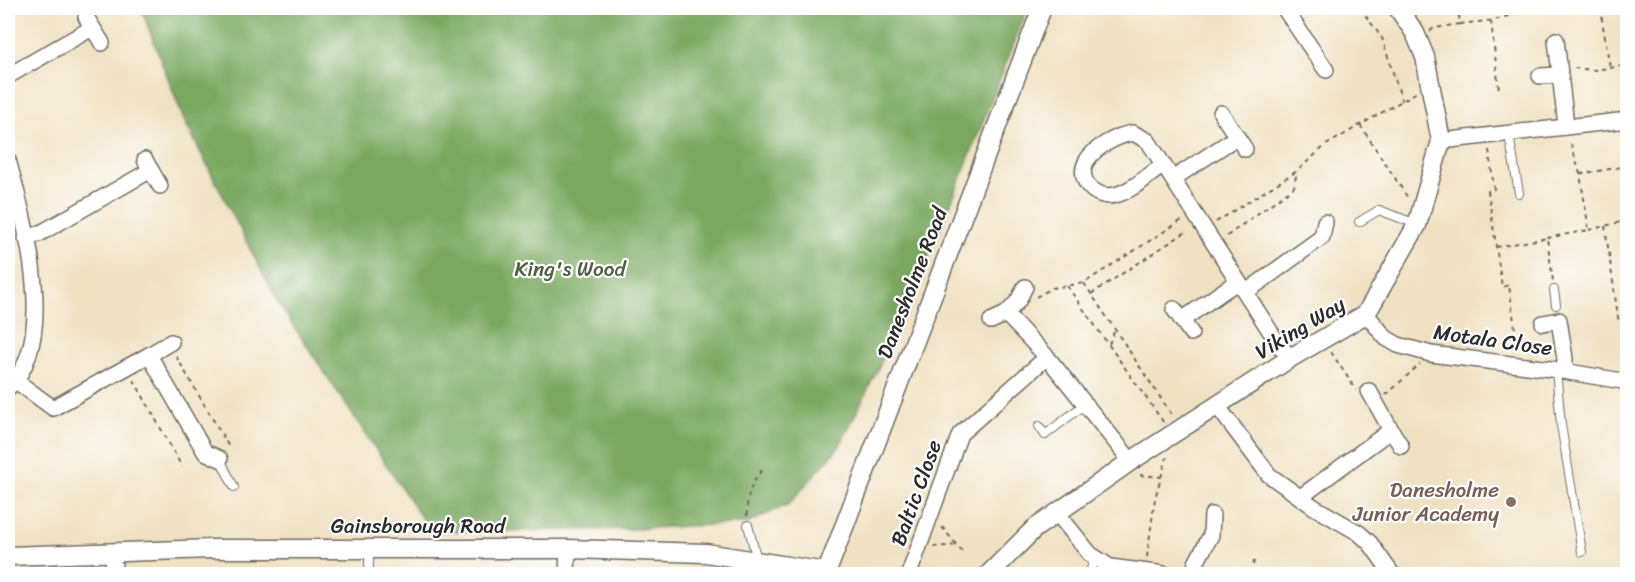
<svg xmlns="http://www.w3.org/2000/svg" width="1635" height="582" font-family="Sriracha,sans-serif">
<rect width="100%" height="100%" fill="#fff"/>
<filter id="ink" filterUnits="userSpaceOnUse"><feTurbulence type="fractalNoise" baseFrequency=".0167" numOctaves="2"/><feDisplacementMap in="SourceGraphic" scale="12" xChannelSelector="R" yChannelSelector="G"/><feConvolveMatrix kernelMatrix="1 2 1 2 8 2 1 2 1" color-interpolation-filters="sRGB"/></filter>
<filter id="wash" filterUnits="userSpaceOnUse"><feTurbulence type="fractalNoise" baseFrequency=".008" numOctaves="4" result="noise"/><feDisplacementMap in="SourceGraphic" scale="24" xChannelSelector="R" yChannelSelector="G"/><feGaussianBlur stdDeviation="1.35" result="paint"/><feColorMatrix in="noise" values="0 0 0 0 0 0 0 0 0 0 0 0 0 0 0 0 0 1.4 0 .05"/><feComposite in="paint" operator="in"/></filter>
<g filter="url(#wash)">
<rect width="100%" height="100%" fill="#f0e1c3"/>
<polygon fill="#7aa861" stroke="#526a46" stroke-width="1.5" points="141,8 1028,8 937,238 879,367 839,447 789,504 748,523 632,529 431,532 277,301 184,120"/>
</g>
<g filter="url(#ink)">
<g fill="none" stroke-linecap="round" stroke-linejoin="round">
<g stroke="#706b60" stroke-width="10">
<g id="service">
<polyline points="1509,135 1519,193"/>
<polyline points="1359,222 1379,210 1416,224"/>
<polyline points="1554,290 1556,305"/>
<polyline points="1556,370 1561,425 1582,552"/>
<polyline points="1039,426 1045,435 1085,404"/>
<polyline points="220,459 234,487"/>
<polyline points="748,525 757,560"/>
<polyline points="369,574 369,550"/>
<polyline points="1090,574 1094,557"/>
</g>
</g>
<g stroke="#706b60" stroke-width="18">
<g id="minor">
<polyline points="1284,8 1326,70"/>
<polyline points="86,17 102,43"/>
<polyline points="1556,40 1566,125"/>
<polyline points="8,76 92,28"/>
<polyline points="1540,76 1560,75"/>
<polyline points="1221,113 1245,149"/>
<polyline points="1441,141 1628,120"/>
<path d="M 8,160 C 24,219 60,341 8,388"/>
<polyline points="145,160 160,186"/>
<path d="M 1163,165 C 1149,175 1132,191 1115,195 C 1097,200 1076,181 1086,162 C 1093,148 1118,135 1133,133 L 1148,141 L 1281,348 L 1292,357"/>
<polyline points="1174,178 1237,137"/>
<polyline points="26,238 39,234 151,170"/>
<polyline points="1025,287 1018,301 1006,314 1047,357 1131,461"/>
<polyline points="1246,292 1322,237 1325,222"/>
<polyline points="1174,309 1191,333"/>
<polyline points="1366,314 1386,338 1398,345 1431,354 1551,369 1628,382"/>
<polyline points="1182,320 1238,281"/>
<polyline points="991,321 1006,314"/>
<polyline points="1543,323 1559,320 1565,359 1564,371"/>
<polyline points="149,355 171,342"/>
<polyline points="16,381 53,408 149,355 205,452 220,459"/>
<polyline points="1218,407 1269,475 1314,507 1359,533 1370,543 1392,574"/>
<polyline points="1391,430 1401,446"/>
<polyline points="1302,496 1391,430 1369,391"/>
<polyline points="1057,513 1090,554 1110,567 1164,574"/>
<polyline points="112,553 115,574"/>
<polyline points="567,574 568,549"/>
<polyline points="909,574 960,434 1047,357"/>
<polyline points="1193,574 1196,563 1211,535 1212,515"/>
</g>
</g>
<g stroke="#706b60" stroke-width="21">
<g id="tertiary">
<polyline points="8,556 211,549 568,549 706,553 826,572"/>
<polyline points="826,574 1042,8"/>
<polyline points="989,574 1034,529 1131,461 1292,357 1366,314 1417,225 1441,141 1425,57 1415,33 1398,8"/>
</g>
</g>
<g stroke="#706b60" stroke-width="2" stroke-dasharray="4.5 4.5" stroke-linecap="butt">
<polyline points="1360,8 1382,38 1402,101"/>
<polyline points="1513,8 1514,14 1525,8"/>
<polyline points="1600,8 1610,68"/>
<polyline points="1491,21 1499,90"/>
<polyline points="1460,24 1495,20 1514,14"/>
<polyline points="1430,31 1434,28 1460,24 1458,8"/>
<polyline points="1574,68 1594,70 1623,66 1624,79"/>
<polyline points="1360,125 1408,198"/>
<polyline points="1489,150 1494,189 1488,191 1502,287 1509,285 1518,350"/>
<polyline points="1580,174 1628,166"/>
<polyline points="1216,222 1297,171 1326,145 1417,92"/>
<polyline points="1605,226 1619,324"/>
<polyline points="1589,230 1628,220"/>
<polyline points="1227,236 1294,187 1297,171"/>
<polyline points="1547,238 1589,230 1580,174 1570,141"/>
<polyline points="1496,247 1547,238 1553,281"/>
<polyline points="1084,283 1172,415"/>
<polyline points="1067,286 1164,423"/>
<polyline points="1091,294 1189,230"/>
<polyline points="1036,297 1052,288 1084,283 1182,220"/>
<polyline points="1109,344 1114,332"/>
<polyline points="1331,352 1356,390"/>
<polyline points="176,356 229,447"/>
<polyline points="134,380 182,467"/>
<polyline points="1386,395 1420,364"/>
<polyline points="1140,475 1161,477"/>
<path d="M 747,516 C 746,497 751,482 764,468"/>
<polyline points="942,527 964,554"/>
<polyline points="933,547 957,545"/>
<polyline points="1147,557 1155,498 1167,457"/>
<polyline points="1252,574 1254,560"/>
</g>
<use href="#service" stroke="#fff" stroke-width="8"/>
<use href="#minor" stroke="#fff" stroke-width="15"/>
<use href="#tertiary" stroke="#fff" stroke-width="18"/>
</g>
</g>
<circle fill="#8d6e63" stroke="#fff" stroke-width="2" cx="1511" cy="502" r="6"/>
<g text-anchor="middle" stroke-width="4.5" stroke-linejoin="round" paint-order="stroke">
<g font-size="21" fill="#516042" stroke="#fff">
<text x="570" y="276">King's Wood</text>
</g>
<g font-size="21" fill="#2b2b2b" stroke="#fff">
<text transform="translate(912 283) rotate(-69)" y="7">Danesholme Road</text>
<text transform="translate(1300 328) rotate(-31)" y="7">Viking Way</text>
<text transform="translate(1493 340) rotate(8)" y="7">Motala Close</text>
<text transform="translate(916 493) rotate(-70)" y="7">Baltic Close</text>
<text x="418" y="533">Gainsborough Road</text>
</g>
<g font-size="21" fill="#785e54" stroke="#fff" text-anchor="end">
<text x="1499" y="497">Danesholme<tspan x="1499" dy="24">Junior Academy</tspan></text>
</g>
</g>
<rect width="1635" height="582" fill="none" stroke="#fff" stroke-width="30"/>
</svg>
